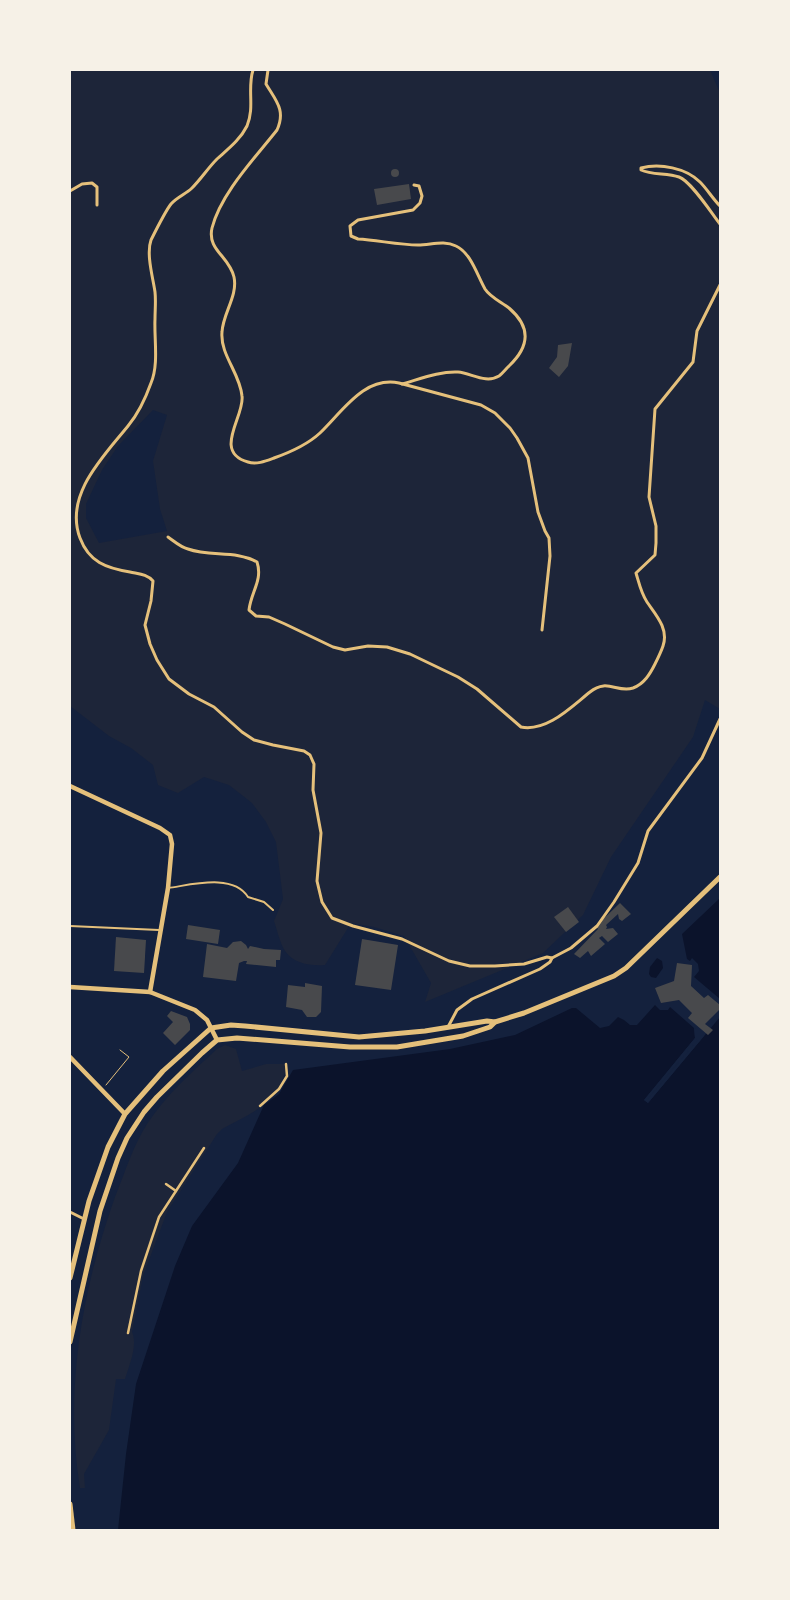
<svg xmlns="http://www.w3.org/2000/svg" width="790" height="1600" font-family="'Public Sans',sans-serif">
<rect width="100%" height="100%" fill="#14213d"/>
<g fill="#1d2539" fill-rule="evenodd">
<path d="M 70,70 L 710,70 L 720,93 L 720,709 L 705,700 L 693,737 L 611,857 L 583,915 L 543,953 L 425,1002 L 431,983 L 404,936 L 374,927 L 351,923 L 325,965 C 311,966 294,964 285,951 C 280,943 277,930 274,921 L 283,899 L 276,842 L 266,822 L 252,803 L 229,785 L 204,777 L 178,793 L 158,785 L 153,765 L 131,748 L 109,736 L 70,706 ZM 153,410 L 167,415 L 153,461 L 160,509 L 167,531 L 99,543 L 86,518 L 86,504 L 102,470 L 118,446 Z"/>
<path d="M 225,1045 L 236,1049 L 242,1071 L 266,1064 L 286,1064 C 286,1072 284,1075 281,1083 C 267,1109 247,1115 222,1129 L 217,1134 L 167,1212 L 143,1276 L 132,1332 C 138,1345 129,1366 125,1379 L 116,1379 L 109,1430 L 84,1474 L 85,1488 L 80,1488 C 64,1390 82,1290 115,1197 C 125,1172 133,1146 147,1124 C 166,1095 192,1072 217,1049 Z"/>
</g>
<g fill="#0b132b">
<polygon points="720,898 720,999 694,977 699,971 698,964 692,958 690,961 687,959 682,934"/>
<polygon points="657,958 662,961 663,968 656,978 651,977 649,974 650,967"/>
<polygon points="655,1005 660,1010 668,1010 670,1007 694,1028 695,1038 644,1100 648,1103 720,1017 720,1530 118,1530 126,1454 136,1384 175,1266 192,1226 238,1163 264,1105 279,1094 293,1070 450,1049 515,1035 572,1008 576,1008 600,1028 609,1026 618,1017 624,1020 630,1025 637,1025"/>
</g>
<polygon fill="#14213d" points="694,1028 697,1030 697,1039 647,1100 702,1035 704,1036 648,1103 644,1100 695,1038"/>
<g fill="#48494c">
<circle cx="395" cy="173" r="4"/>
<polygon points="409,184 411,199 377,205 374,189"/>
<polygon points="572,343 568,366 559,377 549,368 557,357 558,345"/>
<polygon points="620,903 631,914 622,921 619,919 618,914 606,925 607,927 606,929 613,928 618,934 608,942 602,936 599,938 605,944 591,956 588,951 580,958 574,954 598,929 596,926"/>
<polygon points="568,907 579,922 566,932 554,917"/>
<polygon points="188,925 220,930 218,944 186,939"/>
<polygon points="116,937 146,940 144,973 114,971"/>
<polygon points="362,939 398,945 391,990 355,985"/>
<polygon points="241,941 246,945 248,949 250,946 264,949 281,950 280,960 276,960 276,967 246,964 247,961 244,961 239,963 236,981 203,977 207,944 227,948 233,942"/>
<polygon points="677,963 692,965 691,986 704,998 708,995 720,1005 720,1009 705,1024 713,1030 708,1035 688,1018 692,1013 679,1000 661,1003 655,988 674,981"/>
<polygon points="305,983 322,986 321,1012 316,1017 307,1017 302,1010 286,1007 288,985 305,987"/>
<polygon points="171,1011 187,1017 190,1024 190,1030 175,1045 163,1033 173,1022 167,1016"/>
</g>
<g fill="none" stroke-linecap="round" stroke-linejoin="round">
<polyline stroke="#e5c07b" stroke-width="1" points="106,1085 129,1057 120,1050"/>
<g stroke="#e5c07b" stroke-width="2">
<path d="M 168,888 C 191,885 233,873 248,897 L 264,902 L 273,910"/>
<polyline points="70,926 159,930"/>
</g>
<g stroke="#e5c07b" stroke-width="2.5">
<polyline points="260,1106 279,1089 287,1076 286,1064"/>
<polyline points="166,1184 176,1191"/>
<polyline points="128,1333 141,1271 159,1217 204,1148"/>
</g>
<g stroke="#e5c07b" stroke-width="3">
<path d="M 253,70 C 247,89 255,107 247,126 C 240,140 228,149 217,159 C 208,168 201,179 192,188 C 186,194 177,197 171,204 C 167,209 154,234 151,240 C 146,254 153,278 155,292 C 156,301 155,310 155,319 C 154,339 159,364 151,383 C 146,397 138,414 128,426 C 103,457 64,495 80,538 C 89,562 106,568 130,572 C 139,574 147,574 153,581 L 151,601 L 145,625 L 150,644 L 157,660 L 169,679 L 189,694 L 214,707 L 242,732 L 254,740 L 273,745 L 304,751 L 310,755 L 314,764 L 313,790 L 321,833 L 317,881 L 322,902 L 332,918 L 353,926 L 402,939 L 449,961 L 470,966 L 495,966 L 524,964 L 547,957 L 552,958 L 550,962 L 540,969 L 472,999 L 457,1010 L 448,1027"/>
<path d="M 268,70 L 266,84 C 276,101 286,110 277,130 C 255,158 221,193 212,228 C 207,250 229,256 234,277 C 238,296 223,313 222,332 C 220,355 240,373 242,396 C 245,416 212,452 248,462 C 256,465 266,461 274,458 C 291,452 307,445 320,433 C 343,411 364,376 399,383 L 481,405 L 495,413 L 510,428 L 517,438 L 528,458 L 538,512 L 545,531 L 549,538 L 550,556 L 542,630"/>
<polyline points="70,191 82,184 92,183 97,187 97,205"/>
<path d="M 720,206 C 713,199 707,189 700,182 C 686,168 660,163 641,168 L 641,170 C 652,175 667,173 679,177 C 691,181 712,214 720,224"/>
<path d="M 402,384 C 420,379 440,371 458,372 C 471,373 486,384 499,376 C 502,374 506,369 509,366 C 530,346 531,327 509,308 C 501,302 490,297 485,289 C 477,275 471,253 456,246 C 444,240 431,245 418,245 C 399,245 377,240 358,239 L 351,236 L 350,226 L 358,220 L 413,210 L 420,203 L 422,196 L 419,186 L 414,185"/>
<path d="M 168,537 C 174,541 180,547 188,549 C 210,557 236,550 257,562 C 263,580 251,592 249,610 L 256,616 L 269,617 L 285,624 L 333,647 L 345,650 L 368,646 L 387,647 L 410,654 L 458,677 L 477,689 L 521,727 C 547,732 571,707 590,692 C 607,678 617,693 633,688 C 644,684 650,674 655,664 C 658,658 661,652 663,646 C 669,629 656,615 647,602 C 641,593 639,583 636,573 L 655,555 L 656,543 L 656,526 L 649,497 L 655,409 L 693,362 L 697,331 L 720,285"/>
<polyline points="552,958 571,948 597,926 614,902 638,863 648,831 702,758 720,719"/>
<polyline points="70,1212 84,1219"/>
</g>
<g stroke="#e5c07b" stroke-width="4.5">
<polyline points="70,786 160,828 170,835 172,844 168,888 150,992"/>
<polyline points="70,987 150,992 195,1010 207,1020 217,1040"/>
<polyline points="70,1057 125,1114"/>
</g>
<g stroke="#e5c07b" stroke-width="5">
<polyline points="70,1278 89,1201 108,1147 125,1114 163,1071 211,1028 231,1025 245,1026 359,1037 425,1031 487,1021 495,1022"/>
<polyline points="70,1342 100,1211 118,1158 127,1138 144,1112 157,1097 202,1053 217,1040 237,1038 350,1047 397,1047 463,1036 490,1027 495,1022 524,1013 614,976 626,968 720,877"/>
<polyline points="70,1504 73,1530"/>
</g>
</g>
<rect width="790" height="1600" fill="none" stroke="#f6f1e7" stroke-width="142"/>
</svg>
